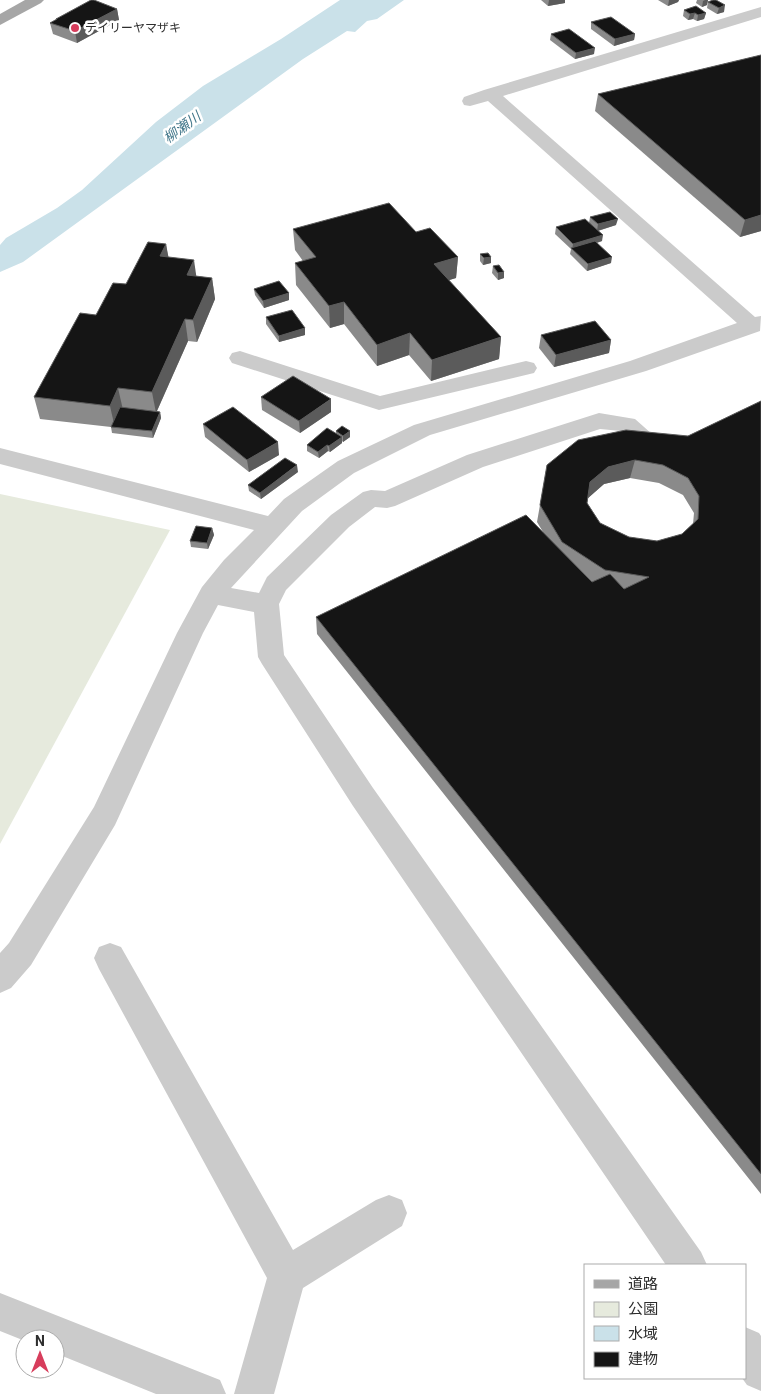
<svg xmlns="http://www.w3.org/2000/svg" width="761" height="1394" font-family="Roboto,'Noto Sans JP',sans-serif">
<rect width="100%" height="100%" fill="#fff"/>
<polygon fill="#e6eadd" points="0,494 170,530 0,844"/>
<polygon fill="#cae1e9" points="340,0 404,0 377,19 367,21 355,32 347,31 303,59 23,262 0,272 0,245 6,238 57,208 82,190 156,122 203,86 281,39"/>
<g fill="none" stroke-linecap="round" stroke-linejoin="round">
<g fill="#cbcbcb" fill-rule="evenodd">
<polygon points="761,7 761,17 503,96 755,317 761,316 760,331 646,371 430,435 354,473 302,511 231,588 259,593 267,577 331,515 363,492 371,490 385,491 467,455 599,413 635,419 661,442 665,448 661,454 653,456 645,454 621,431 600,429 483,467 395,506 387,508 375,507 349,527 286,590 279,604 284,655 373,788 701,1252 707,1265 666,1265 353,806 262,664 258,657 254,612 218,605 203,633 115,825 31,965 11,988 0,993 0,953 9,943 94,807 177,633 202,587 224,560 254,530 0,464 0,448 268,516 284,499 338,461 414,425 630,361 737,323 488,101 470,106 464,105 462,101 464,97 484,90"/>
<polygon points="240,351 380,396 526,361 534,363 537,368 534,373 379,410 232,363 229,358 232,353"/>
<polygon points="110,943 121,947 293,1250 376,1200 389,1195 402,1200 407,1213 402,1226 303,1288 274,1394 234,1394 267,1278 99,969 94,958 99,947"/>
<polygon points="0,1293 220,1380 226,1394 156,1394 55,1353 55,1339 25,1339 25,1341 0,1331"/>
<polygon points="745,1327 759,1333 761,1336 761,1391 747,1385 742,1378 745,1378"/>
</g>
<polygon fill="#a6a6a6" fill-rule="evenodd" points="25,0 44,0 41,3 0,25 0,14"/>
</g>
<g fill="#8a8a8a" fill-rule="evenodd">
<polygon points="541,0 565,0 565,3 548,6"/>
<polygon points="658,0 679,0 678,2 668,6"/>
<polygon points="697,0 708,0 707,5 702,7 696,3"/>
<polygon points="713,0 724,12 717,14 707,8 708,2"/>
<polygon points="117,9 119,20 77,43 53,34 50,23 56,20 56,19"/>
<polygon points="684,10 706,13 704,19 697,21 693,19 688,20 683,16"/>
<polygon points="591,22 635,34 634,40 614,46 591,29"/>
<polygon points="551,34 594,54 575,59 550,40"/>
<polygon points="761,55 761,231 740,237 595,111 598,94"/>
<polygon points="590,217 616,225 598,231 602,241 597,243 611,263 587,271 570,254 571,249 555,234 556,227 589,223"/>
<polygon points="293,229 416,232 458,257 456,278 449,280 501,337 499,359 431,381 409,355 377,366 344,324 330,328 296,285 295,263 303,261 295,250"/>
<polygon points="166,244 168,257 196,276 212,278 215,299 197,342 188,341 157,411 160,412 161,418 153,438 112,433 111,427 40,419 34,397 96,315"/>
<polygon points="480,254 491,257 491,263 483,265 480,261"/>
<polygon points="493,266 504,278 498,280 492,273"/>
<polygon points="254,289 289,293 289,300 264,308 255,295"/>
<polygon points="266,317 305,328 305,335 279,342 266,324"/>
<polygon points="541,335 611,340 609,353 554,367 539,348"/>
<polygon points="261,397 331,412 300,433 262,410"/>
<path d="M 761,401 L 761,1194 L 317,634 L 316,617 L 543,532 L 537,522 L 547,465 L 688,436 ZM 630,478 L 659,483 L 683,495 L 694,513 L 693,524 L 682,534 L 657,541 L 629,537 L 600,523 L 587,503 L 588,498 L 604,484 Z"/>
<polygon points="203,424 279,455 249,472 205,437"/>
<polygon points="336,431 350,437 343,442 342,441 342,443 330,452 328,451 319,458 307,451 307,445 336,433"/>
<polygon points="298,472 261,499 249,491 248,485"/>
<polygon points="212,528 214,535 208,549 191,547 190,541"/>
</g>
<g fill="#5b5b5b">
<polygon points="549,0 565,0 565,3 548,6"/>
<polygon points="669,0 679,0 678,2 668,6"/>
<polygon points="705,0 708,0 707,5 702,7 703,1"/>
<polygon points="725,5 724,12 717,14 719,8"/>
<polygon points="117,9 119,20 77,43 75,31"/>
<polygon points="695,13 693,19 688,20 690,14"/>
<polygon points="706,13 704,19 697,21 698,15"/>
<polygon points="635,34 634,40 614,46 615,39"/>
<polygon points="595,48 594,54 575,59 576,53"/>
<polygon points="761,215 761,231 740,237 745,220"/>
<polygon points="618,219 616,225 597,231 598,224"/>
<polygon points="603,235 602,241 572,250 573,244"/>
<polygon points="166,244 170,265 160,256"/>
<polygon points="458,257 456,278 433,285 434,264"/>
<polygon points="491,257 491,263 483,265 484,258"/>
<polygon points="612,257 611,263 587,271 588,264"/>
<polygon points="194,260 197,281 187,275"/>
<polygon points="504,272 504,278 498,280 498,273"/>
<polygon points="212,278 215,299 197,342 193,320"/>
<polygon points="289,293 289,300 264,308 263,301"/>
<polygon points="344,302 344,324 330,328 329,306"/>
<polygon points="185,319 188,341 156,413 152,392"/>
<polygon points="305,328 305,335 279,342 279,336"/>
<polygon points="410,333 409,355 377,366 377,345"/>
<polygon points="501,337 499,359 431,381 432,360"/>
<polygon points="611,340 609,353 554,367 556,355"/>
<polygon points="118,388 123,410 115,428 110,406"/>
<polygon points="331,399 331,412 300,433 299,421"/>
<polygon points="160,412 161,418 153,438 152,431"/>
<polygon points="350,431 350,437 343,442 343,436"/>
<polygon points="342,437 342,443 330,452 329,446"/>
<polygon points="278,442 279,455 249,472 247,460"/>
<polygon points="327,445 328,451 319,458 318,452"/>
<polygon points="635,460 630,478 604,484 587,499 590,482 608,467"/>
<polygon points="297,465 298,472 261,499 260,493"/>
<polygon points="212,528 214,535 208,549 207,543"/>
</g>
<g fill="#151515" stroke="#5b5b5b" fill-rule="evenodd">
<polygon points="91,0 94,0 117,9 75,31 50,23 57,19 56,19"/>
<polygon points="713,0 716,0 725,5 719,8 708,2"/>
<polygon points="696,6 706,13 698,15 695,13 690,14 684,10"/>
<polygon points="611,17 635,34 615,39 591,22"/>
<polygon points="569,29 595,48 576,53 551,34"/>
<polygon points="761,55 761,215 745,220 598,94"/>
<polygon points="389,203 416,232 430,228 458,257 434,264 501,337 432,360 410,333 377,345 344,302 329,306 295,263 316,257 293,229"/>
<polygon points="610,212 618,219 598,224 590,217"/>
<polygon points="585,219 603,235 573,244 556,227"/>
<polygon points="595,241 612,257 588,264 571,248"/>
<polygon points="148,242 166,244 160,256 194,260 187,275 212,278 193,320 185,319 152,392 118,388 110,406 34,397 80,313 96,315 113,283 126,284"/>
<polygon points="488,253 491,257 484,258 480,254"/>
<polygon points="499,265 504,272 498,273 493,266"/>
<polygon points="279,281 289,293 263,301 254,289"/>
<polygon points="292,310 305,328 279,336 266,317"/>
<polygon points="595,321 611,340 556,355 541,335"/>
<polygon points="293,376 331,399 299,421 261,397"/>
<path d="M 761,401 L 761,1174 L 316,617 L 526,515 L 592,582 L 610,574 L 624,589 L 649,577 L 605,570 L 562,542 L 540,505 L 547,465 L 578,440 L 626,430 L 688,436 ZM 635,460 L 663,465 L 688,478 L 699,496 L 698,519 L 682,534 L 657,541 L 629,537 L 600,523 L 587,503 L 590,482 L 608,467 Z"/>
<polygon points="120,407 160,412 152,431 111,427"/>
<polygon points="233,407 278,442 247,460 203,424"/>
<polygon points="342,426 350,431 343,436 336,431"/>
<polygon points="327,428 342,437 329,446 327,445 318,452 307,445"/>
<polygon points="285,458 297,465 260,493 248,485"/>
<polygon points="196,526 212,528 207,543 190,541"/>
</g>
<circle fill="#d73d5c" stroke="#fff" stroke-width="2" cx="75" cy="28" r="5"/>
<g text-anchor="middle" stroke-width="5" stroke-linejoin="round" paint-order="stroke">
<g font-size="12" fill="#2e2e2e" stroke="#fff" text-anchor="start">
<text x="85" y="32">デイリーヤマザキ</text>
</g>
<g font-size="14" font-style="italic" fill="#42778a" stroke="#fff">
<text transform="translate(182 127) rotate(-36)" y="5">柳瀬川</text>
</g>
</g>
<rect x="584" y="1264" width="162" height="115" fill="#ffffff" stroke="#ababab"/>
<rect x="594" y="1280" width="25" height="8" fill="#a6a6a6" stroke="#ababab"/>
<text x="628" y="1289" font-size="15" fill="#2e2e2e">道路</text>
<rect x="594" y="1302" width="25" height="15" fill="#e6eadd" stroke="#ababab"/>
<text x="628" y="1314" font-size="15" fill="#2e2e2e">公園</text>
<rect x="594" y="1326" width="25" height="15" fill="#cae1e9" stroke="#ababab"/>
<text x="628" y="1339" font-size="15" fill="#2e2e2e">水域</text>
<rect x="594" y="1352" width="25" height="15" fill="#151515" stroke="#ababab"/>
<text x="628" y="1364" font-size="15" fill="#2e2e2e">建物</text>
<g transform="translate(40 1354)"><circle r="24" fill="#ffffff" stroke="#ababab"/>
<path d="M0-4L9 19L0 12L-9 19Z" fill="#d73d5c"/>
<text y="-8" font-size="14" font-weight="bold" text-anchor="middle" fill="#2e2e2e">N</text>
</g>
</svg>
